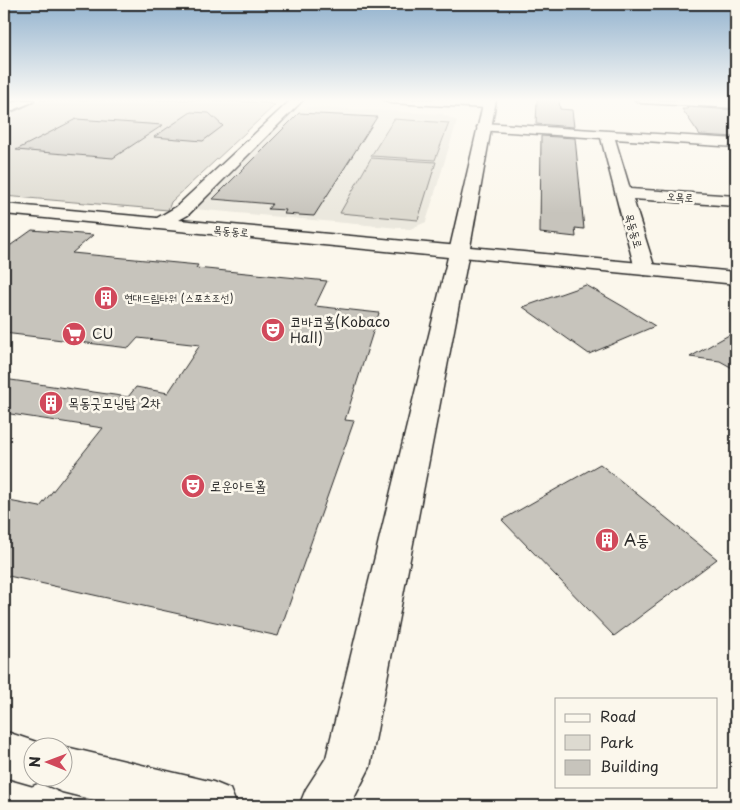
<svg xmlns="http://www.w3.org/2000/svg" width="740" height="810" font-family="'Playpen Sans','Poor Story',sans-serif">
<rect width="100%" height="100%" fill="#fbf7ec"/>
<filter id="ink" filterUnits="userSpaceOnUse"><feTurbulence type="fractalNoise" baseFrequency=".02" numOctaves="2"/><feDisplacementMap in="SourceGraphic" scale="10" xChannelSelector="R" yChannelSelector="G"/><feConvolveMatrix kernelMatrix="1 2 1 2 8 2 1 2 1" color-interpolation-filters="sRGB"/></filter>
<g filter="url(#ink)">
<polygon fill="#ebe8de" points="311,107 442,114 457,121 426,222 410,229 195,209 296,109"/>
<g fill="#dddad0" stroke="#84827e">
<polygon points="40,100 209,100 267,103 275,105 171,202 168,210 4,196 4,116"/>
<polygon points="394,119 449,123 435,160 371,156"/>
<polygon points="371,158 436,162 418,220 340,213"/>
</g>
<g fill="#c7c4bc" stroke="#2b2b2b">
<polygon points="537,100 559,100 560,109 572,110 574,127 536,124"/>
<polygon points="686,107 736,110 736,137 700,135 682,109 688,109"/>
<polygon points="191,112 209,113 223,126 203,141 154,137"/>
<polygon points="299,113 377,117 314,216 284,214 286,210 268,209 272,204 213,199"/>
<polygon points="76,119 163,125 113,158 16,150"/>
<polygon points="541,136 575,138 584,229 575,228 576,237 540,233"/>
<polygon points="32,230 93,235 72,253 198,265 196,268 327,281 315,306 379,313 345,420 354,421 278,636 4,575 4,500 40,507 103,428 4,413 4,379 128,397 136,387 168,393 200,345 138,338 129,348 4,333 4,250"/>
<polygon points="586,285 624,307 655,326 589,354 523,307"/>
<polygon points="736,331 736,370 720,361 690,357"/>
<polygon points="600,464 717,559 614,636 502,520"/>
</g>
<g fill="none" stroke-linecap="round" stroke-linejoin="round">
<g stroke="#2b2b2b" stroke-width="3">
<g id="minor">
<polygon points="635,100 736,101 736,108 641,103"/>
<polygon points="483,123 736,139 736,147 615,139 630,189 736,196 736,206 633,199 655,269 652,273 645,275 638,273 635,269 601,138 478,130 477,127"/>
</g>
</g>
<g stroke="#2b2b2b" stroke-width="3">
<g id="tertiary">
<polygon points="19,100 34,100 32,102 4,114 4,106"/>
<polygon points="291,100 303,100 188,215 179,220 459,246 466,248 469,252 370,767 350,806 299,806 306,789 326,758 448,257 4,214 4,204 157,218 176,207"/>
<path d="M 384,100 C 398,99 487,97 494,104 L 488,108 L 390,103 Z"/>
</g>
</g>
<g stroke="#2b2b2b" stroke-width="3">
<g id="secondary">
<polygon points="484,100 496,100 470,247 736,272 736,284 452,256 449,252"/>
<polygon points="4,731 48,746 49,748 32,748 32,778 62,778 62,748 58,748 62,746 213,782 230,789 237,806 118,806 62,792 46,785 43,780 32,785 4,777"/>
</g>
</g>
<use href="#minor" fill="#fbf7ec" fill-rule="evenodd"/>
<use href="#tertiary" fill="#fbf7ec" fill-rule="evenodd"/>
<use href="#secondary" fill="#fbf7ec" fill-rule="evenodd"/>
</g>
</g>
<linearGradient id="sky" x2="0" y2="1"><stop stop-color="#92b2ce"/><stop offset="0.47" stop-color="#fdfbf6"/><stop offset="1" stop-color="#fdfbf6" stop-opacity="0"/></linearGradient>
<rect width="740" height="213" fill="url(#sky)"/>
<defs>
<g id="building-disc" transform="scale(1.25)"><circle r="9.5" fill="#d1495b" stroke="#fbf7ec"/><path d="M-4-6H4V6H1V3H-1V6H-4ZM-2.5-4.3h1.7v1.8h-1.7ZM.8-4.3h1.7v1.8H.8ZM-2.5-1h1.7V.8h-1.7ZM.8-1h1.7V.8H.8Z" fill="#fff"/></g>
<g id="theatre-disc" transform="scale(1.25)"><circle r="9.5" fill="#d1495b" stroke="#fbf7ec"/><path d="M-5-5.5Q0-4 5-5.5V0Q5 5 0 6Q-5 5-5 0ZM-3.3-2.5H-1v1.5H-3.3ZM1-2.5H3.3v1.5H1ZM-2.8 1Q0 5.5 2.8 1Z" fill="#fff"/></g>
<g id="supermarket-disc" transform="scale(1.25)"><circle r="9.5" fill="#d1495b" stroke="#fbf7ec"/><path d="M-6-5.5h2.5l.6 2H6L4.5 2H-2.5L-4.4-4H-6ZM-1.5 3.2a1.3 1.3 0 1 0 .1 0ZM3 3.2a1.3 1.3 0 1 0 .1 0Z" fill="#fff"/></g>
</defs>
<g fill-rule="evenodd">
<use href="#building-disc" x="106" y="298"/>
<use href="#theatre-disc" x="273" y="330"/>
<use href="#supermarket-disc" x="74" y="334"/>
<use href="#building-disc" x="51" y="403"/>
<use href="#theatre-disc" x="193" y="486"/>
<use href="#building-disc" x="607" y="540"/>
</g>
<g text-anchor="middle" stroke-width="5" stroke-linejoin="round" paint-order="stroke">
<g font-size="11" fill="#2b2b2b" stroke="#fbf7ec">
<text transform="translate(680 197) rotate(4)" y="4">오목로</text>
<text transform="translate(231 231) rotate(5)" y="4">목동동로</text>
<text transform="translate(634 231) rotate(74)" y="4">목동동로</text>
</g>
<g font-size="11" fill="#2b2b2b" stroke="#fbf7ec" text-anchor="start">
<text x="124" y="302">현대드림타워 (스포츠조선)</text>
</g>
<g font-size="14" fill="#2b2b2b" stroke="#fbf7ec" text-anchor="start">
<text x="290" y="327">코바코홀(Kobaco<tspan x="290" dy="16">Hall)</tspan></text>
<text x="92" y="339">CU</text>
<text x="68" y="408">목동굿모닝탑 2차</text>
<text x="210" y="491">로운아트홀</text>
</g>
<g font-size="16" fill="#2b2b2b" stroke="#fbf7ec" text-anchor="start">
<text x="624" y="546">A동</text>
</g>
</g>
<rect width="740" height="810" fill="none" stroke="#fbf7ec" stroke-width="20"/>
<rect x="10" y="10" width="720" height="790" fill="none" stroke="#2b2b2b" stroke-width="2" filter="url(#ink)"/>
<rect x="555" y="698" width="162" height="90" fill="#fbf7ec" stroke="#a8a59f"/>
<rect x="565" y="714" width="25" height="8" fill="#fbf7ec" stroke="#a8a59f"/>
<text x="600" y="722" font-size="15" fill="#2b2b2b">Road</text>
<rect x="565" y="735" width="25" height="15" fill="#dddad0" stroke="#a8a59f"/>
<text x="600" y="748" font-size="15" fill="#2b2b2b">Park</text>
<rect x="565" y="760" width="25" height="15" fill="#c7c4bc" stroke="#a8a59f"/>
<text x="600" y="772" font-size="15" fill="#2b2b2b">Building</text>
<g transform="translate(48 762) rotate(271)"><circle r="24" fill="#fbf7ec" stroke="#a8a59f"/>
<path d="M0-4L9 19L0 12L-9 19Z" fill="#d1495b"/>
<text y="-8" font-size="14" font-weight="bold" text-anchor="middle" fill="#2b2b2b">N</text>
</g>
</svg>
